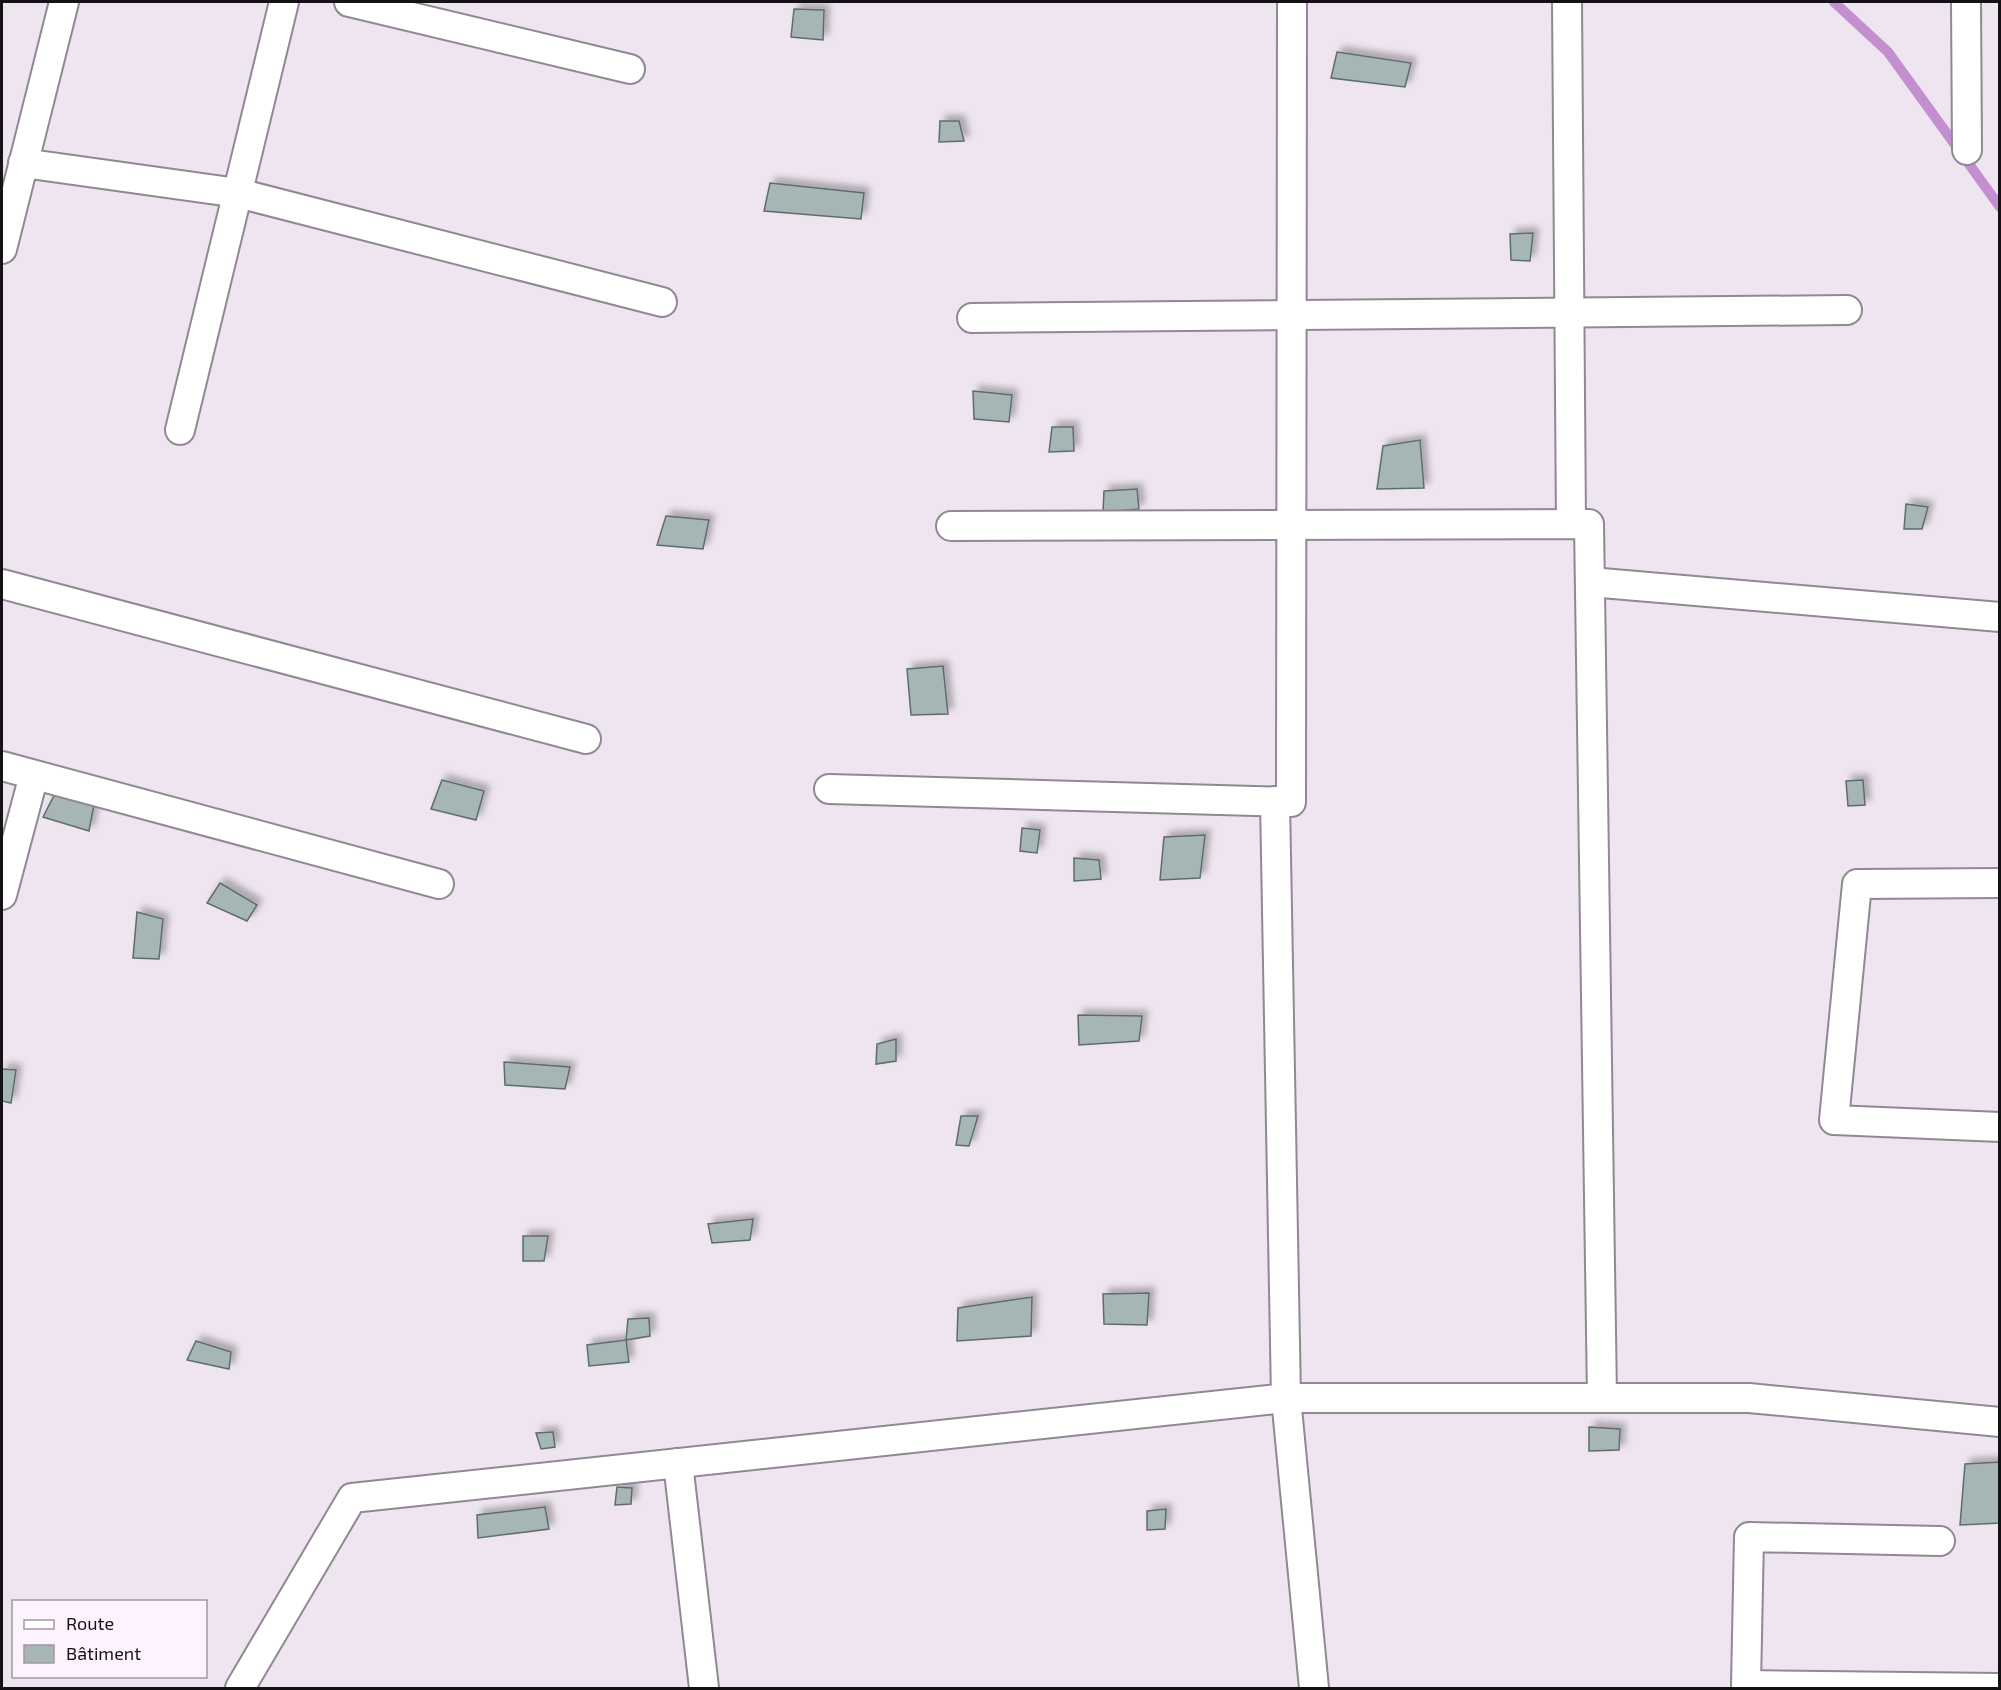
<svg xmlns="http://www.w3.org/2000/svg" width="2001" height="1690" font-family="'Exo 2',sans-serif">
<defs>
<filter id="shadow"><feDropShadow dx="5.5" dy="-5.5" stdDeviation="3" flood-color="#0004"/></filter>
</defs>
<rect width="100%" height="100%" fill="#eee5f0"/>
<g fill="none" stroke-linecap="round" stroke-linejoin="round">
<polyline stroke="#c48fcf" stroke-width="10" points="1834,2 1888,52 2000,207"/>
</g>
<g fill="#a6b6b4" stroke="#5f6d6b" stroke-width="1.5" filter="url(#shadow)">
<polygon points="794,9 824,10 823,40 791,37"/>
<polygon points="1337,52 1411,63 1405,87 1331,78"/>
<polygon points="940,121 959,121 964,141 939,142"/>
<polygon points="770,183 864,193 861,219 764,211"/>
<polygon points="1533,233 1530,261 1511,260 1510,234"/>
<polygon points="973,391 1012,395 1009,422 974,419"/>
<polygon points="1052,427 1073,427 1074,451 1049,452"/>
<polygon points="1420,440 1424,488 1377,489 1383,446"/>
<polygon points="1137,489 1139,509 1103,512 1104,491"/>
<polygon points="1906,504 1928,507 1922,529 1904,529"/>
<polygon points="666,516 709,520 703,549 657,545"/>
<polygon points="943,666 948,714 911,715 907,669"/>
<polygon points="442,780 484,791 476,820 431,809"/>
<polygon points="1863,780 1865,805 1848,806 1846,781"/>
<polygon points="58,788 95,799 89,831 43,817"/>
<polygon points="1022,828 1040,830 1037,853 1020,851"/>
<polygon points="1205,835 1200,878 1160,880 1164,837"/>
<polygon points="1074,858 1099,860 1101,879 1074,881"/>
<polygon points="220,883 257,905 247,921 207,903"/>
<polygon points="137,912 163,919 159,959 133,958"/>
<polygon points="1078,1015 1142,1016 1139,1041 1079,1045"/>
<polygon points="896,1039 896,1061 876,1064 877,1044"/>
<polygon points="504,1062 570,1067 565,1089 505,1085"/>
<polygon points="2,1069 16,1070 11,1103 2,1101"/>
<polygon points="961,1116 978,1116 969,1146 956,1145"/>
<polygon points="753,1219 750,1240 712,1243 708,1224"/>
<polygon points="523,1236 548,1236 544,1261 523,1261"/>
<polygon points="1149,1293 1147,1325 1104,1324 1103,1294"/>
<polygon points="1032,1297 1031,1336 957,1341 958,1308"/>
<polygon points="649,1318 650,1336 626,1340 628,1319"/>
<polygon points="626,1340 629,1362 589,1366 587,1345"/>
<polygon points="196,1341 231,1352 229,1369 187,1360"/>
<polygon points="1589,1427 1620,1429 1619,1450 1589,1451"/>
<polygon points="553,1432 555,1447 541,1449 536,1433"/>
<polygon points="2000,1462 2000,1523 1960,1525 1965,1464"/>
<polygon points="617,1487 632,1488 631,1504 615,1505"/>
<polygon points="545,1507 549,1529 478,1538 477,1515"/>
<polygon points="1166,1509 1165,1529 1147,1530 1147,1511"/>
</g>
<g fill="none" stroke-linecap="round" stroke-linejoin="round">
<g stroke="#908892" stroke-width="32">
<g id="minor">
<polyline points="349,2 630,69"/>
<polyline points="1567,2 1571,524"/>
<polyline points="1966,2 1967,150"/>
<polyline points="23,163 238,193 662,302"/>
<polyline points="2,249 64,2"/>
<polyline points="972,318 1847,310"/>
<polyline points="180,430 284,2"/>
<polyline points="951,526 1589,524 1602,1398"/>
<polyline points="1590,582 2000,617"/>
<polyline points="2,584 586,739"/>
<polyline points="2,766 439,884"/>
<polyline points="829,789 1291,802 1292,2"/>
<polyline points="1275,801 1286,1398 1314,1688"/>
<polyline points="2000,883 1857,884 1834,1120 2000,1127"/>
<polyline points="2,895 34,775"/>
<polyline points="678,1463 704,1688"/>
<polyline points="1940,1541 1749,1537 1746,1685 2000,1688"/>
<polyline points="240,1688 352,1498 1286,1398 1749,1398 2000,1422"/>
</g>
</g>
<use href="#minor" stroke="#fff" stroke-width="28"/>
</g>
<rect width="2001" height="1690" fill="none" stroke="#151215" stroke-width="6"/>
<rect x="12" y="1600" width="195" height="78" fill="#fcf3fe" stroke="#a099a1" stroke-width="1.5"/>
<rect x="24" y="1620" width="30" height="9" fill="#ffffff" stroke="#a099a1" stroke-width="1.5"/>
<text x="66" y="1630" font-size="18" fill="#151215">Route</text>
<rect x="24" y="1645" width="30" height="18" fill="#a6b6b4" stroke="#a099a1" stroke-width="1.5"/>
<text x="66" y="1660" font-size="18" fill="#151215">Bâtiment</text>
</svg>
